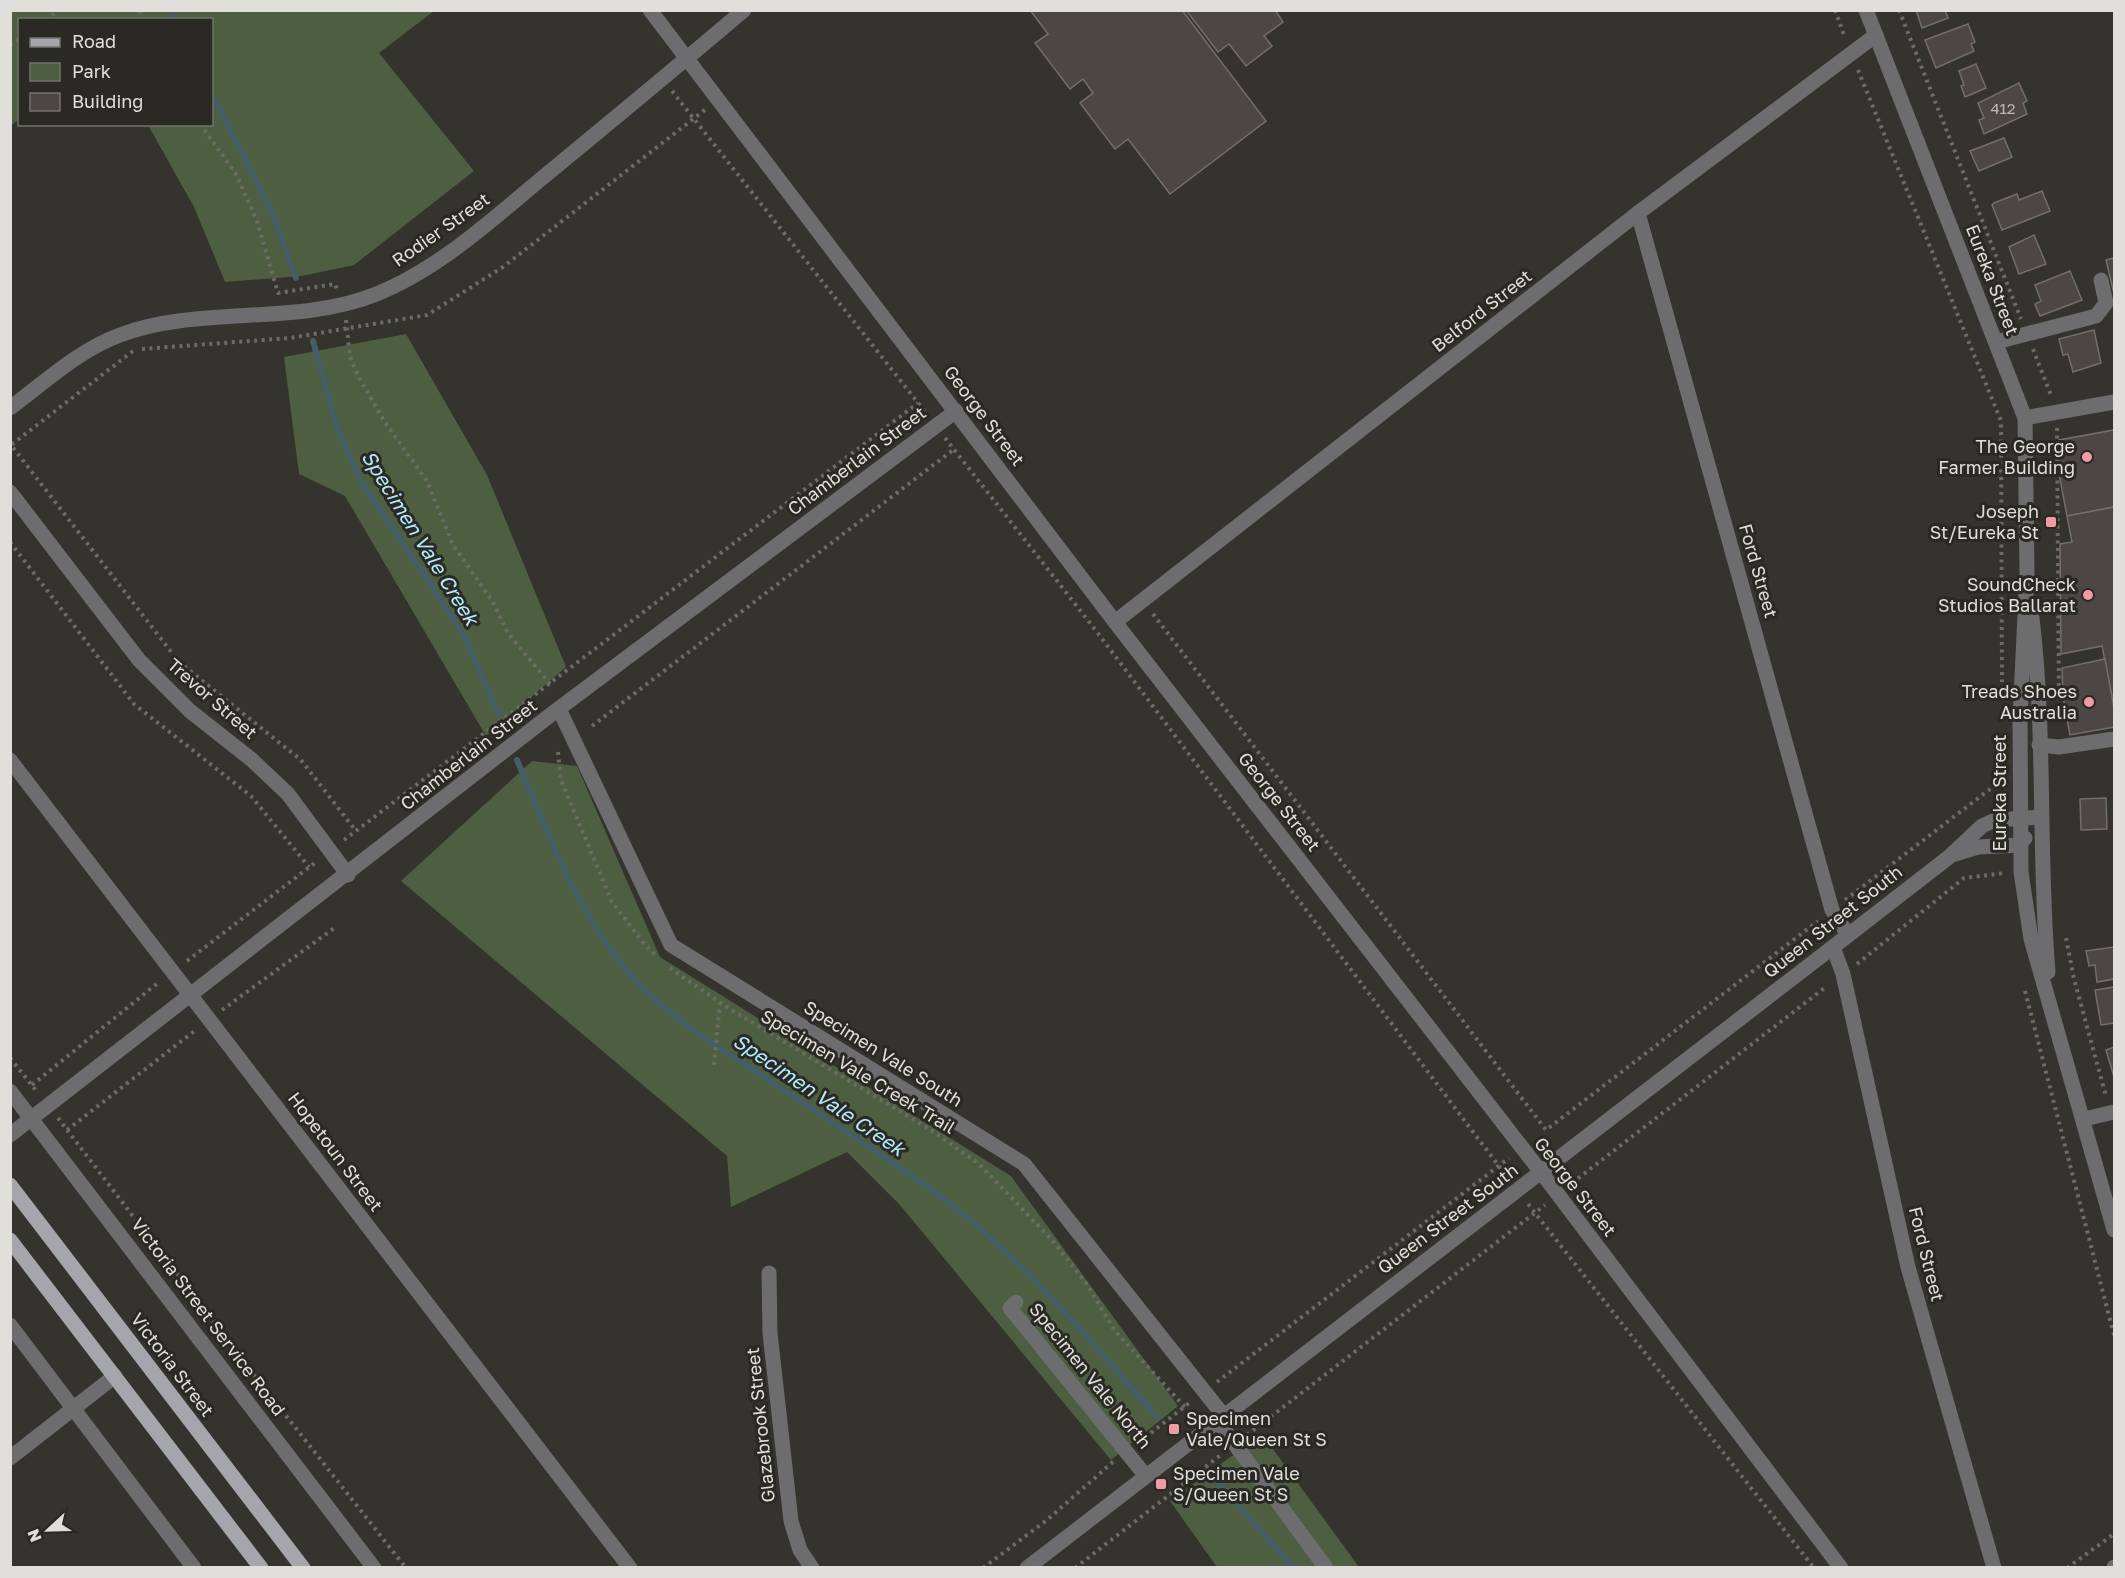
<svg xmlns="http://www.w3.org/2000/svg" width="2125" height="1578" font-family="'Golos Text',sans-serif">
<rect width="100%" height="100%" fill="#34332e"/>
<g fill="#4e5e41">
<polygon points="11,10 434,11 379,53 474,171 354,265 302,276 225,282 194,207 148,125 212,124 212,20 20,20 19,119 11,126"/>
<polygon points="406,334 487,475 566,667 486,736 345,496 299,474 284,357"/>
<polygon points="532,761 577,766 660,957 1011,1176 1178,1406 1111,1460 900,1205 847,1152 731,1207 727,1156 401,881"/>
<polygon points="1262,1434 1359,1567 1217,1567 1170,1501"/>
</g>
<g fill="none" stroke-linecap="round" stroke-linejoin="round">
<g stroke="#455d64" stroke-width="6">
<polyline points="172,15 175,20"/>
<polyline points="212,94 273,214 296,278"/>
<polyline points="313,341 337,427 360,480 453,618 467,642 499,715"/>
<path d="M 517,760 C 550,837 578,916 634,979 C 670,1018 717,1046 761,1075 C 819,1113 877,1151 933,1191 C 1019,1253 1089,1339 1158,1418"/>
<polyline points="1207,1470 1294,1568"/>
</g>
</g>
<g fill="#4c4644" stroke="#746e6b" stroke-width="1.5">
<polygon points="1030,10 1182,10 1266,121 1170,194 1128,139 1115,149 1080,103 1093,93 1083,79 1070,89 1035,43 1048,34"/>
<polygon points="1186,10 1275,10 1283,22 1264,36 1272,46 1246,66 1229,44 1218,52"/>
<polygon points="1916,10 1945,10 1948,18 1922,28"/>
<polygon points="1968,24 1975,42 1971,44 1974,51 1936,68 1925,40"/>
<polygon points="1976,64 1986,88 1965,97 1961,86 1964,85 1959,71"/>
<polygon points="2019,83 2027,101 2023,103 2027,114 1984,134 1979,120 1984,118 1978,103"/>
<polygon points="2004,138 2012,157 1979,171 1970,151"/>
<polygon points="2042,191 2050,211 2002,230 1992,205 1994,203 2017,194 2019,200"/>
<polygon points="2034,235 2046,264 2019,274 2009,247"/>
<polygon points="2114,258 2114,294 2106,260"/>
<polygon points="2070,271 2082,300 2040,316 2035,304 2041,301 2035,285"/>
<polygon points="2094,330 2101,363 2073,372 2068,354 2063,355 2059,339"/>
<polygon points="2114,430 2114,507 2067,516 2059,474 2059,440"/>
<polygon points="2114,507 2114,708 2102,646 2061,654 2060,544 2072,542 2067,516"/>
<polygon points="2105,659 2114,708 2114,727 2070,735 2063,696 2062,668"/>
<polygon points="2106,798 2107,829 2081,830 2080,799"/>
<polygon points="2114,947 2114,979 2097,982 2095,965 2089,966 2086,951"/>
<polygon points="2114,987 2114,1023 2101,1025 2095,990"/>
<polygon points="2114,1047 2114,1077 2106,1050"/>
</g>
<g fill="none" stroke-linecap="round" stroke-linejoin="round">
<g stroke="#6c6b66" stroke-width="4" stroke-dasharray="3 4.5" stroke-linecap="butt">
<polyline points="1835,10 1845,38"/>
<polyline points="1899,10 2021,319"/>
<polyline points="46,20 59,10"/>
<polyline points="136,20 141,10"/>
<polyline points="10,45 20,39"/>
<polyline points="1858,70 2001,421 2002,682"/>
<polyline points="672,91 926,413"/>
<polyline points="200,124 236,174 257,221 278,293 335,284 337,290"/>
<polyline points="346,320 350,357 358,376 384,421 427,481 453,545 493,602 507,632 550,684"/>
<polyline points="142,349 290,338 427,315 503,267 706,109"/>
<polyline points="2033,349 2052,398"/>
<polyline points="133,351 11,445 179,662 301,760 356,831"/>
<polyline points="2057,428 2059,700"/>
<polyline points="945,438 1097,632 1507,1177"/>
<polyline points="10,542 134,704 251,796 309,867"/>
<polyline points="1153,614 1546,1130 1818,921"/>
<polyline points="592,726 953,450"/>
<polyline points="558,752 561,780 612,902 645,945 656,955"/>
<polyline points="344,840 918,403"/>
<polyline points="1845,900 2002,780"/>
<polyline points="2066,938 2074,979 2106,1096"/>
<polyline points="187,961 316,862"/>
<polyline points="1857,964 1964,878 2005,873"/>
<polyline points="670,968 725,1006 934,1132 979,1164 1053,1241 1086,1283 1115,1331 1195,1418"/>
<polyline points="2025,991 2114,1335"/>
<polyline points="222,1010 337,926"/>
<polyline points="10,1058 38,1093"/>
<polyline points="714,1065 720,1003"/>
<polyline points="32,1085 159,982"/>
<polyline points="58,1118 261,1384 406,1568"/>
<polyline points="67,1130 197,1029"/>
<polyline points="1572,1183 1827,986"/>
<polyline points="1528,1204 1814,1568"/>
<polyline points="1217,1382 1509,1158"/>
<polyline points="1247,1435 1545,1205"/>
<polyline points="1139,1442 1192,1401"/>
<polyline points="983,1568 1047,1520 1114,1461"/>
<polyline points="1075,1568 1222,1454"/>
<polyline points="2067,1568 2114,1534"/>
</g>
<g stroke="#6d6d6f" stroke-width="15">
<polyline points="650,10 1115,622 1541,1172 1841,1568"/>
<polyline points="1866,10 2025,418 2027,573 2020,719 2021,872 2031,939 2114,1230"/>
<polyline points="1638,213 1832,910 1848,935"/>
<polyline points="1996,342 2096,316 2106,303 2101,280"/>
<path d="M 10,408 C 45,382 79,350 120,335 C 200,305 294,326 374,295 C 438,270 490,221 541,179 C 609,123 677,67 744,10"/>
<polyline points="2025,418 2114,402"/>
<polyline points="10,492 139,660 190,711 252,760 288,794 348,875"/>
<path d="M 2032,618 C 2046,735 2038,854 2048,972"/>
<polyline points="1115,622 1638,213 1876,35"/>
<polyline points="559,709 671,945 1024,1164 1223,1415"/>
<polyline points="2039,745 2059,747 2114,739"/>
<polyline points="10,760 630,1568"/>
<polyline points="1955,854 1978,847 2019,845 2025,838"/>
<polyline points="1833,947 1843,974 1908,1267 1994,1568"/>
<polyline points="10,1091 374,1568"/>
<polyline points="2084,1119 2114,1112"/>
<polyline points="10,1135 553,713 956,411"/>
<polyline points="769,1273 770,1333 791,1521 800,1550 812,1568"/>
<polyline points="1016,1302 1010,1308 1145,1475"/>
<polyline points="10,1325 194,1568"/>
<polyline points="1217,1420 1326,1568"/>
<polyline points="10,1458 115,1376"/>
<polyline points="1027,1568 1833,947 1949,857 1982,826 1995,820 2040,817"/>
<polyline points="2114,1568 2114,1567"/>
</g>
<g stroke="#a5a6ab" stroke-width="15">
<polyline points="10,1185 303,1568"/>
<polyline points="10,1240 261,1568"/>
</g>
</g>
<g fill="#f39aa9" stroke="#2a2924" stroke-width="2">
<circle cx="2087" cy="457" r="6"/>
<rect x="2045" y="516" width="12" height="12" rx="3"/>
<circle cx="2088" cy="595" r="6"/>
<circle cx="2089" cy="702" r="6"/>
<rect x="1168" y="1423" width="12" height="12" rx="3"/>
<rect x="1155" y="1478" width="12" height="12" rx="3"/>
</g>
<g text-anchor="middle" stroke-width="6" stroke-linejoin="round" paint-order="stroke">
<g font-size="15" fill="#bbb9b6">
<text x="2003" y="114">412</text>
</g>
<g font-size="18" fill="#e0dfdc" stroke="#2a2924">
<text transform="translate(441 230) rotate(-35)" y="6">Rodier Street</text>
<text transform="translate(1992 280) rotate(69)" y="6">Eureka Street</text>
<text transform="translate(1482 311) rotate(-38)" y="6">Belford Street</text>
<text transform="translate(984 416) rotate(53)" y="6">George Street</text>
<text transform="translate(857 461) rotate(-37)" y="6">Chamberlain Street</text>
<text transform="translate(1758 571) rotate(74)" y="6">Ford Street</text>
<text transform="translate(212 699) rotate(41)" y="6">Trevor Street</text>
<text transform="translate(469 755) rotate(-38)" y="6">Chamberlain Street</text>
<text transform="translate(2000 793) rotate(-90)" y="6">Eureka Street</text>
<text transform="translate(1279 802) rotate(52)" y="6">George Street</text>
<text transform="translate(1833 922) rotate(-38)" y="6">Queen Street South</text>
<text transform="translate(883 1054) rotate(32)" y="6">Specimen Vale South</text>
<text transform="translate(858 1072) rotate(31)" y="6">Specimen Vale Creek Trail</text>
<text transform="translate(335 1152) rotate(53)" y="6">Hopetoun Street</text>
<text transform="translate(1575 1187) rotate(52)" y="6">George Street</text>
<text transform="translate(1448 1219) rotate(-37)" y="6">Queen Street South</text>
<text transform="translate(1926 1254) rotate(76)" y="6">Ford Street</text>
<text transform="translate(208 1317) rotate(53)" y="6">Victoria Street Service Road</text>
<text transform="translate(172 1365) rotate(53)" y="6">Victoria Street</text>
<text transform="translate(1090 1376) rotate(51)" y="6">Specimen Vale North</text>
<text transform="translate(761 1425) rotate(-96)" y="6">Glazebrook Street</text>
</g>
<g font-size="18" fill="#e0dfdc" stroke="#2a2924" text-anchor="end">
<text x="2075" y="453">The George<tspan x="2075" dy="21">Farmer Building</tspan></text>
<text x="2039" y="518">Joseph<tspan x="2039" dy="21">St/Eureka St</tspan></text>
<text x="2076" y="591">SoundCheck<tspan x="2076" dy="21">Studios Ballarat</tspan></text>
<text x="2077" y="698">Treads Shoes<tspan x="2077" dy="21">Australia</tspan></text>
<text x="1186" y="1425" text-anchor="start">Specimen<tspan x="1186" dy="21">Vale/Queen St S</tspan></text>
<text x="1173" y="1480" text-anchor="start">Specimen Vale<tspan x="1173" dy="21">S/Queen St S</tspan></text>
</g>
<g font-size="20" font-style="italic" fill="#b4eafe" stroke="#2a2924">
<text transform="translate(420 538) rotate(58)" y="7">Specimen Vale Creek</text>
<text transform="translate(819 1095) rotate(34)" y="7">Specimen Vale Creek</text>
</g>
</g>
<rect width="2125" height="1578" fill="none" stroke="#e0dfdc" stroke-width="24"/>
<rect x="18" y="18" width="195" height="108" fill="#2a2924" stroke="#73726e" stroke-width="1.5"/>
<rect x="30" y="38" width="30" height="9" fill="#a5a6ab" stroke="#73726e" stroke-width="1.5"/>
<text x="72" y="48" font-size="18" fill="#e0dfdc">Road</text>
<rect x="30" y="63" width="30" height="18" fill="#4e5e41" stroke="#73726e" stroke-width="1.5"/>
<text x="72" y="78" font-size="18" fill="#e0dfdc">Park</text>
<rect x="30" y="93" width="30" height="18" fill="#4c4644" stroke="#73726e" stroke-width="1.5"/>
<text x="72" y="108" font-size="18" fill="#e0dfdc">Building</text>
<g transform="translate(48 1530) rotate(248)" stroke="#2a2924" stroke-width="4.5" paint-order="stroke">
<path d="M0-4.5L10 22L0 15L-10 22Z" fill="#e0dfdc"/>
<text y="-9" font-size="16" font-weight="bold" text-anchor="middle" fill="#e0dfdc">N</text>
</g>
</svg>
